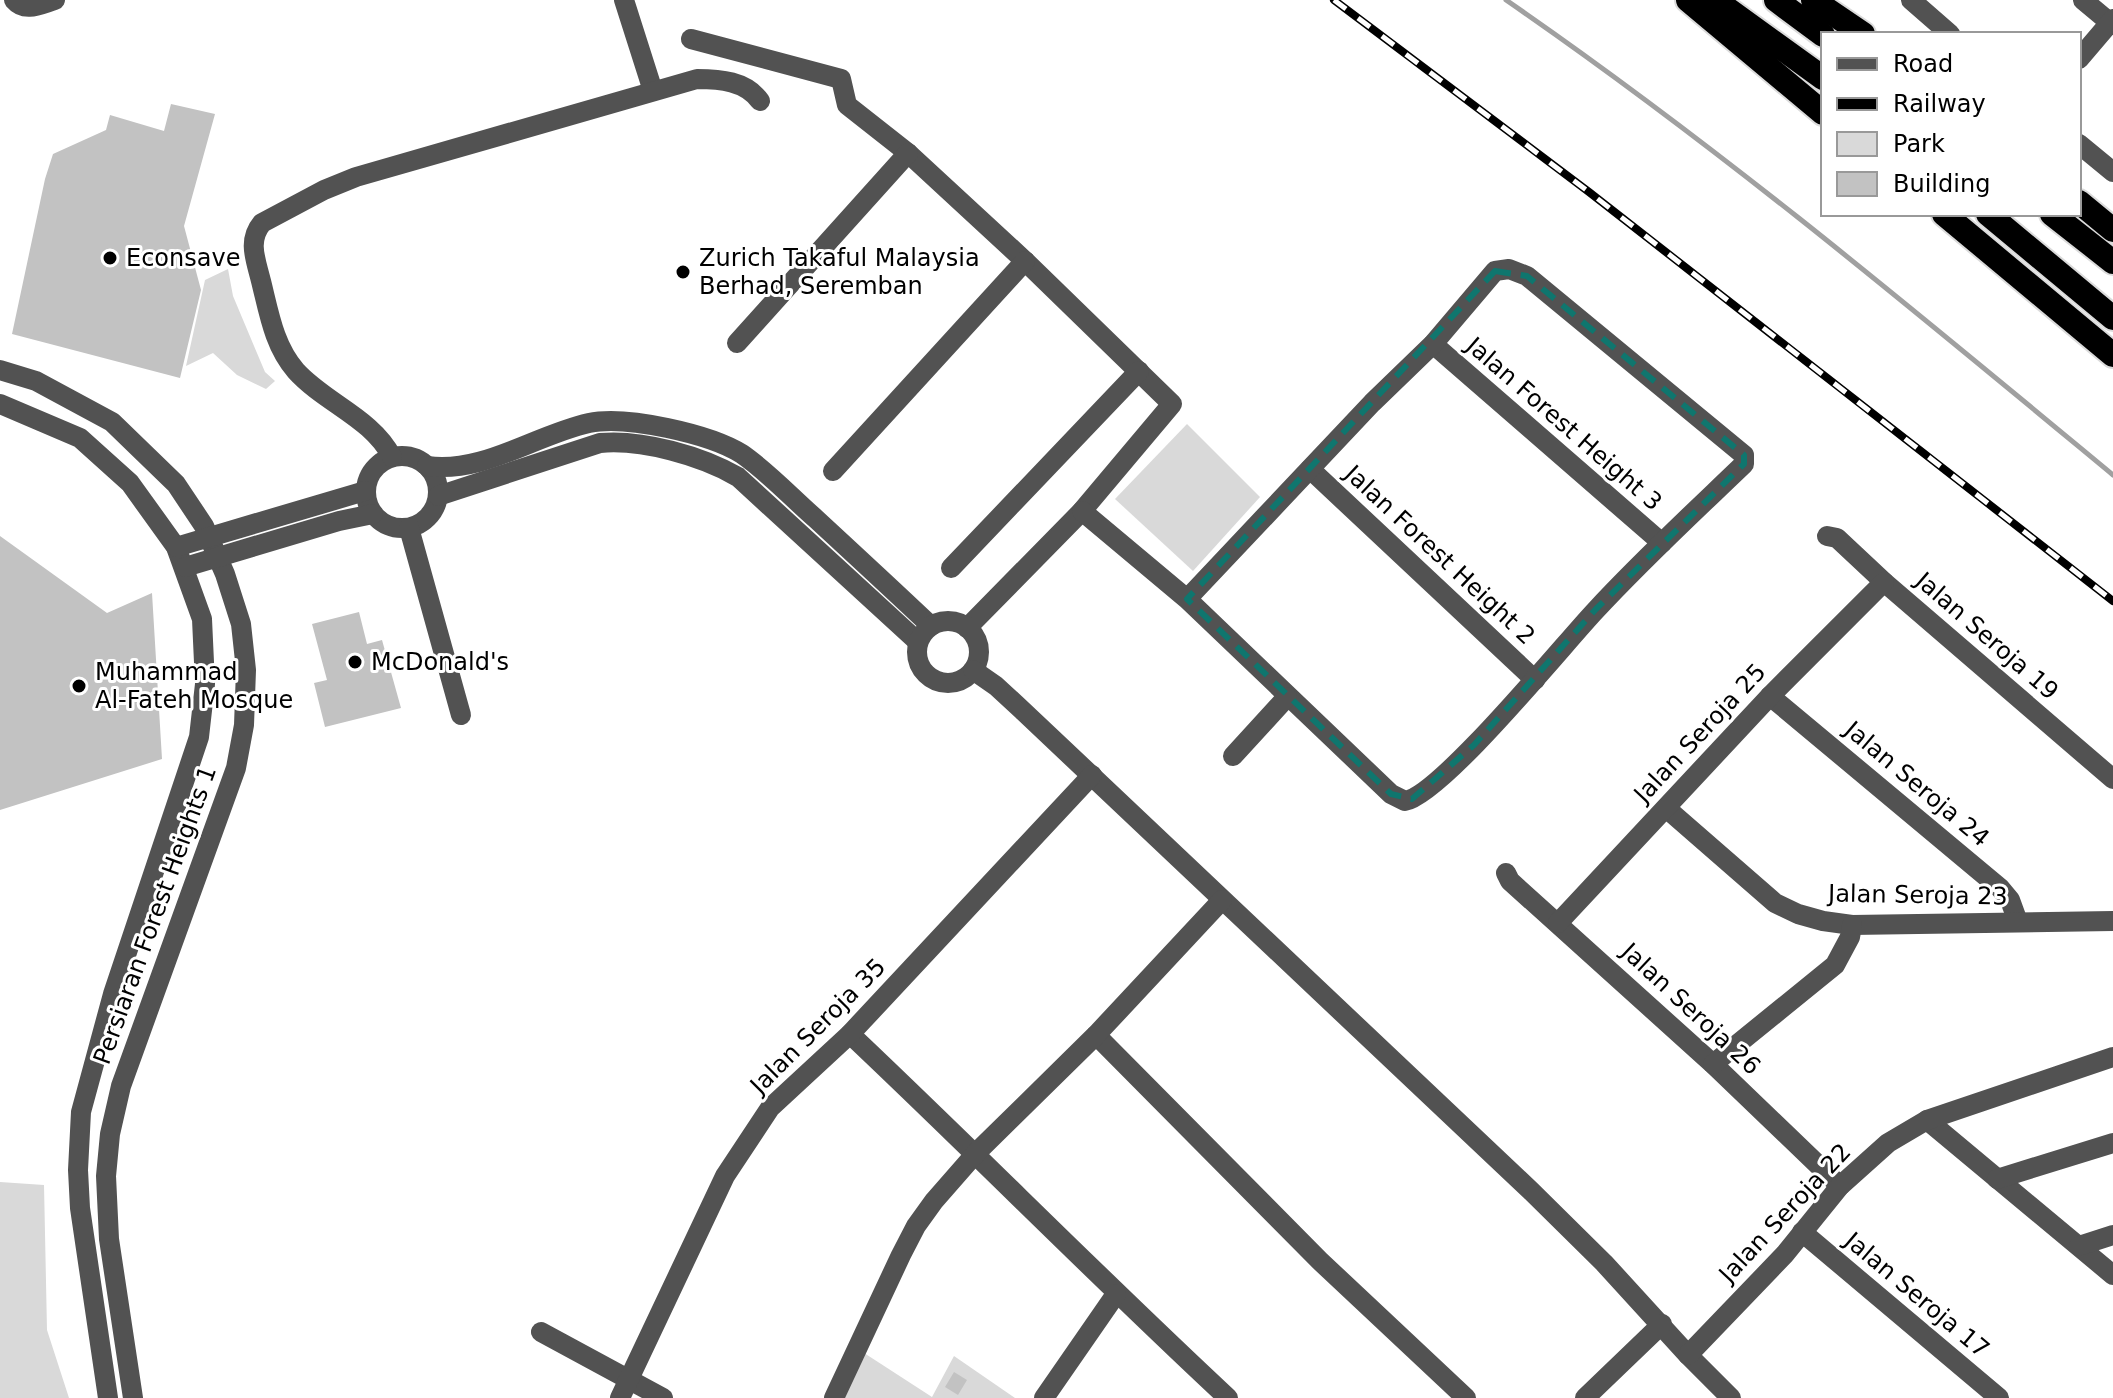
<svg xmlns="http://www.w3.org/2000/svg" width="2113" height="1398" font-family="'DejaVu Sans',sans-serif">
<rect width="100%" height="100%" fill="#fff"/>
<g fill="#d9d9d9">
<polygon points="228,269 233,296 265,372 275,381 266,389 237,375 213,353 186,366 205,280"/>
<polygon points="1187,424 1260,497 1193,571 1115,499"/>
<polygon points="0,1182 44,1185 47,1330 69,1398 0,1398"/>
<polygon points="861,1351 932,1397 954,1356 1015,1398 838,1398"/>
</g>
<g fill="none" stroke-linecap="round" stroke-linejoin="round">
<path stroke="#a0a0a0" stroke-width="5" d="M 1506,0 C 1718,146 1915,311 2113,475"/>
</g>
<g fill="#c2c2c2">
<polygon points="171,104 215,114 184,226 201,290 180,378 12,334 45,179 53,154 106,130 110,115 164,131"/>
<polygon points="0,536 107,613 152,593 162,759 0,810"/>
<polygon points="359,612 367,644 382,640 401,708 325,727 314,683 327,680 312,624"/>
<polygon points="954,1372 967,1380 958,1395 945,1387"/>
</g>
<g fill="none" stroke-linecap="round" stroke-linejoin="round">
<g stroke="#dbdbdb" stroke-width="28">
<g id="highway">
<polyline points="1688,0 1823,113"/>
<polyline points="1715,0 1823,78"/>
<polyline points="1776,0 1823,35"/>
<polyline points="1813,0 1863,34"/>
<polyline points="2079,202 2113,230"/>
<polyline points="1944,214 2113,355"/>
<polyline points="1988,214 2113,318"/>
<polyline points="2052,214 2113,262"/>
</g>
</g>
<g stroke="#525252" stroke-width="20">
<path d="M 14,0 C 25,13 41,4 55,0"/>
<polyline points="624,0 653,91"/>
<polyline points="1911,0 1950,34"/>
<polyline points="2083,0 2113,25"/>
<polyline points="691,39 841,79 847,105 908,153 1025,261 1172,404 1082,511 967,628"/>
<polyline points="2079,59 2113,19"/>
<polyline points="2079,144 2113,172"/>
<polyline points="737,343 908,153"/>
<polyline points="1433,344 1662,543"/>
<polyline points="0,370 36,381 112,422 176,484 204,526 225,574 241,624 246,670 244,725 236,768 121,1086 110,1134 106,1176 109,1239 133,1398"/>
<polyline points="0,404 80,438 130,483 176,547 202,619 205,684 199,737 113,994 81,1112 78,1170 80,1208 108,1398"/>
<circle cx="402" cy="492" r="36"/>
<path d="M 392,457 C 372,418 325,403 296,371 C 274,346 269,313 261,281 C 256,260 247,241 262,223 L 324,190 L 356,177 L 697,79 C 720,79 746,81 760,101"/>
<path d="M 427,466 C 483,474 535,435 589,423 C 626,415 710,434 742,454 C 768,472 791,497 815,518 C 854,554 893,590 931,626"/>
<polyline points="1310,469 1535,680"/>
<polyline points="833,471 1025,261"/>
<path d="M 438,496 L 600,443 C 642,439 702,456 738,477 L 918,642"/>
<path d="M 1082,511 L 1187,599 L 1391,794 L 1405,801 C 1441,795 1563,645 1595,611 C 1642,560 1694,512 1744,464 L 1744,455 L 1527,276 L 1509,269 L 1495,271 L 1433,344 L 1372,403 L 1187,599"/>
<polyline points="409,528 461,715"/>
<polyline points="1827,536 1837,538 1884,582 2113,779"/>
<polyline points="176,547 365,491"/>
<polyline points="185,567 339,521 373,514"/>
<polyline points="951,568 1139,371"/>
<circle cx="948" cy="652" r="31"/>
<polyline points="973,670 996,686 1022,710 1530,1190 1604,1263 1688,1355 1731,1398"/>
<polyline points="1770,696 2000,888 2010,900 2018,922"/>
<polyline points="1233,756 1287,697"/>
<polyline points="1666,808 1775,903 1798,914 1823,921 1852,925 2113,921"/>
<polyline points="1506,873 1510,881 1713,1064 1840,1186"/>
<polyline points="1558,923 1770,696 1884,582"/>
<path d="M 850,1034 C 977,1154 1100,1279 1228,1398"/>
<polyline points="1096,1035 1320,1261 1466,1398"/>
<polyline points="1713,1064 1835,965 1850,937 1852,925"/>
<polyline points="1927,1120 2113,1275"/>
<polyline points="1997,1179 2113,1143"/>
<polyline points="1802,1232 1999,1398"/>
<polyline points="2079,1246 2113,1235"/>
<polyline points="541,1332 663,1398"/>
<polyline points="1688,1355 1785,1254 1840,1186 1888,1143 1927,1120 2113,1057"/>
<polyline points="620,1398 725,1176 770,1108 850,1034 1092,775"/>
<polyline points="834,1398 901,1255 916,1226 934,1201 976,1153 1096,1035 1222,900"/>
<polyline points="1044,1398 1116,1294"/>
<polyline points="1585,1398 1662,1324"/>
</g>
<use href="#highway" stroke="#000" stroke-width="24"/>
<g stroke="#000" stroke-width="8">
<polyline id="rail" points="1334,0 1589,192 2113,601"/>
</g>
<use href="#rail" stroke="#fff" stroke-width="5" stroke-dasharray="15" stroke-linecap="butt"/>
</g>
<path fill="none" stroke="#0f766e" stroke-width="6" stroke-dasharray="16 10" stroke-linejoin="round" d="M 1495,271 L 1527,276 L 1744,455 L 1744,464 L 1596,609 L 1474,745 L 1412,799 L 1391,794 L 1187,599 Z"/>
<g fill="#000" stroke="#fff" stroke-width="3">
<circle cx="110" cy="258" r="8"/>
<circle cx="683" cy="272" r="8"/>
<circle cx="355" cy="662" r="8"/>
<circle cx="79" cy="686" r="8"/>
</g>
<g text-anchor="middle" stroke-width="6" stroke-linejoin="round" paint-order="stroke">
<g font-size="24" fill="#000" stroke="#fff" text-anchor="start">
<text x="126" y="266">Econsave</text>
<text x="699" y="266">Zurich Takaful Malaysia<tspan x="699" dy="28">Berhad, Seremban</tspan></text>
<text x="371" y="670">McDonald's</text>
<text x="95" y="680">Muhammad<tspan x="95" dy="28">Al-Fateh Mosque</tspan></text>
</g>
<g font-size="24" fill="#000" stroke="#fff">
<text transform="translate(1564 424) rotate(41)" y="8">Jalan Forest Height 3</text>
<text transform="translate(1440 555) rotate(43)" y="8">Jalan Forest Height 2</text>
<text transform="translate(1987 636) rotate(41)" y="8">Jalan Seroja 19</text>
<text transform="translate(1700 733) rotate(-47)" y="8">Jalan Seroja 25</text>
<text transform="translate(1917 784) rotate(40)" y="8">Jalan Seroja 24</text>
<text transform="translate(1918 895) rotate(1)" y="8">Jalan Seroja 23</text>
<text transform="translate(155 915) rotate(-70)" y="8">Persiaran Forest Heights 1</text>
<text transform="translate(1691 1009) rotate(43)" y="8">Jalan Seroja 26</text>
<text transform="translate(818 1026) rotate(-45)" y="8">Jalan Seroja 35</text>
<text transform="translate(1785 1213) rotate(-47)" y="8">Jalan Seroja 22</text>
<text transform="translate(1917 1295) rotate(40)" y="8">Jalan Seroja 17</text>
</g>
</g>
<rect x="1821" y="32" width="260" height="184" fill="#ffffff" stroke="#999999" stroke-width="2"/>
<rect x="1837" y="58" width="40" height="12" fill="#525252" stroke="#999999" stroke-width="2"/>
<text x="1893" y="72" font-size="24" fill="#000000">Road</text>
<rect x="1837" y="98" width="40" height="12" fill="#000000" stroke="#999999" stroke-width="2"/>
<text x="1893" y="112" font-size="24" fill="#000000">Railway</text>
<rect x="1837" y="132" width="40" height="24" fill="#d9d9d9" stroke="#999999" stroke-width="2"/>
<text x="1893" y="152" font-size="24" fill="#000000">Park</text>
<rect x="1837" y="172" width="40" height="24" fill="#c2c2c2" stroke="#999999" stroke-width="2"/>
<text x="1893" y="192" font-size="24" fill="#000000">Building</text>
</svg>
